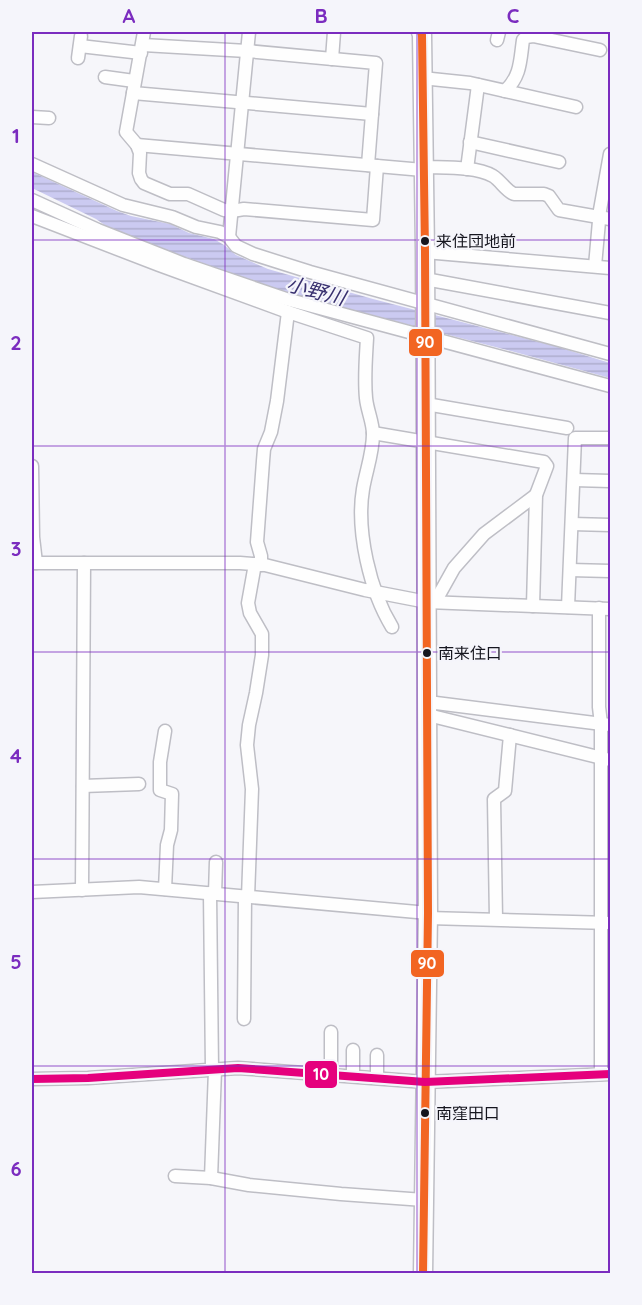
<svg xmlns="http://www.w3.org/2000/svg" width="642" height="1305" font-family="Quicksand,'Noto Sans JP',sans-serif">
<defs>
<pattern id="water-rules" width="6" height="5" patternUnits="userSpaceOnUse" patternTransform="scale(1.5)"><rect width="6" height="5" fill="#cbcaf1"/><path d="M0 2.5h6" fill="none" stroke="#aeadce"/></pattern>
</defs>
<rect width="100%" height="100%" fill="#f6f6fa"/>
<polygon fill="url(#water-rules)" points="32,172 117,211 131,216 170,224 189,233 214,239 224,245 236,255 268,269 373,299 558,347 610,363 610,378 511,351 281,292 112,230 96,219 32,188"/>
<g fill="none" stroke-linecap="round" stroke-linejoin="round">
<g stroke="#bebec5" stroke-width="15">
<g id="minor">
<polyline points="144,32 126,132 137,145 140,153 139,173 141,179 144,183 170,194 188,194 224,210 232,211 244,209 373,220 377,166"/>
<polyline points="497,40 499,32"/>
<polyline points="143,45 247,51 376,63 368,165"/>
<polyline points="80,46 141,53"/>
<polyline points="78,58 81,36"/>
<polyline points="332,59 334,32"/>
<polyline points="105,77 134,81"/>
<polyline points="422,78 470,83 576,107"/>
<path d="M 505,91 C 521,76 520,61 523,40 L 526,37 L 533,36 L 600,50"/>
<polyline points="133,93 372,114"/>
<polyline points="32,117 49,118"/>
<polyline points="470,142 559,162"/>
<polyline points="137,145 423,170"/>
<polyline points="32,164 123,205 172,217 196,227 220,232 229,237 236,246 253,254 310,272 610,354"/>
<path d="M 423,167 C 444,168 475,166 493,176 C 501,181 506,191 514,194 L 544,194 L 549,196 L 559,210 L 610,219"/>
<polyline points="467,169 478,85"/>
<polyline points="32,200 98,230 184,264 286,299 610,386"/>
<path d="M 32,216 L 159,265 L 288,312 L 367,338 C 366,357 364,378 366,398 C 367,410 373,422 373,434 C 373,453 366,471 363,489 C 356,531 370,591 392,627"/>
<polyline points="229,237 249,32"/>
<polyline points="425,252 610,268"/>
<polyline points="595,266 600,210 610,154"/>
<polyline points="425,279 610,313"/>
<polyline points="426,404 567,428"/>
<polyline points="373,433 544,462 547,466 536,495 533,606"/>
<polyline points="32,466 33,537 36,563"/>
<polyline points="574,480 610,481"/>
<polyline points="572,524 610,525"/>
<polyline points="32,563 240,563 265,565 365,590 427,602 610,609"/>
<polyline points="261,565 261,556 257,542 263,461 264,449 271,432 277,401 288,312"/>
<polyline points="570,570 610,571"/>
<polyline points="435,602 454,568 484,534 536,495"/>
<polyline points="568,607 575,438 610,438"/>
<polyline points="599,608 599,707 601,724 601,1074"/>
<polyline points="428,702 610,725"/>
<polyline points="428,715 610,760"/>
<polyline points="83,786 139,784"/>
<polyline points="165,889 167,845 171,830 172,794 160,790 160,762 165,731"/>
<polyline points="82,890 84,563"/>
<polyline points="32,892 139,887 428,913"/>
<polyline points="210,893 212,1070"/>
<polyline points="215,894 216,862"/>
<polyline points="248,897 252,789 247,745 249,725 256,693 262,655 262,634 250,613 248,603 255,564"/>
<polyline points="428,918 610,923"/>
<polyline points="496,919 494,799 505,791 510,735"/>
<polyline points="244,1019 245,896"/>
<polyline points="331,1032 331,1075"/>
<polyline points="353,1050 353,1076"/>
<polyline points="377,1055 377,1078"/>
<polyline points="32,1079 88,1078 238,1068 425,1082 610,1074"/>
<polyline points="175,1176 211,1178 249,1185 341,1194 424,1200"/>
<polyline points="211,1178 215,1070"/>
</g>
</g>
<g stroke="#bebec5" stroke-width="21">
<polyline id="primary" points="421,32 422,35 425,252 428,913 423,1274"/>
</g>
<use href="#minor" stroke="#fefefe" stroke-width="12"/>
<use href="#primary" stroke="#fefefe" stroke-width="18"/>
<g stroke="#f5f5fb" stroke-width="12">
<polyline id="bus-1" points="421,32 422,35 425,252 428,913 423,1274"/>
</g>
<g stroke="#f5f5fb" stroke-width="12">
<polyline id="bus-2" points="32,1079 88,1078 238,1068 425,1082 610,1074"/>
</g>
<use href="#bus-1" stroke="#f26522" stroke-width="8"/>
<use href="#bus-2" stroke="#e5007d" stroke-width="8"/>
</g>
<path fill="none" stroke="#7b2cbf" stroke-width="1.5" stroke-opacity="0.55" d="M 225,32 L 225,1274M 417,32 L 417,1274M 32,240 L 610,240M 32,446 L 610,446M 32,652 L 610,652M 32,859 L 610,859M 32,1066 L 610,1066"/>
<g fill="#16161f" stroke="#f5f5fb" stroke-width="2">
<circle cx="425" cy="241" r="5"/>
<circle cx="427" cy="653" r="5"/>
<circle cx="425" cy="1113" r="5"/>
</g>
<g text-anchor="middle" stroke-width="4.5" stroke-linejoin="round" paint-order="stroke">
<g font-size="16" fill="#16161f" stroke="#f5f5fb" text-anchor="start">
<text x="436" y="247">来住団地前</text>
<text x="438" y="659">南来住口</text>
<text x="436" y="1119">南窪田口</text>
</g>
<g font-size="20" font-style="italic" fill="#38306f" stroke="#f5f5fb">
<text transform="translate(316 291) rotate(15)" y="7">小野川</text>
</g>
</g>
<g stroke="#f5f5fb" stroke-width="2">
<rect x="408" y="328" width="35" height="29" rx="6" fill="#f26522"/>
<rect x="410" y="949" width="35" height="29" rx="6" fill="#f26522"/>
<rect x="304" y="1060" width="34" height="29" rx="6" fill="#e5007d"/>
</g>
<g font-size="16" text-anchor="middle" font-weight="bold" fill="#fff">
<text x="425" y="348">90</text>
<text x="427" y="969">90</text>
<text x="321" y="1080">10</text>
</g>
<rect width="642" height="1305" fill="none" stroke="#f5f5fb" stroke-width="66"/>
<rect x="33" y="33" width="576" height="1239" fill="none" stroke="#7b2cbf" stroke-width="2"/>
<g font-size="20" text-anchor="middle" font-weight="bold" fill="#7b2cbf">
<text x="129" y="23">A</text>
<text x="321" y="23">B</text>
<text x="513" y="23">C</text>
<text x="16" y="143">1</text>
<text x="16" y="350">2</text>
<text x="16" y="556">3</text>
<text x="16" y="763">4</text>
<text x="16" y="969">5</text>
<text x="16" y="1176">6</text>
</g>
</svg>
